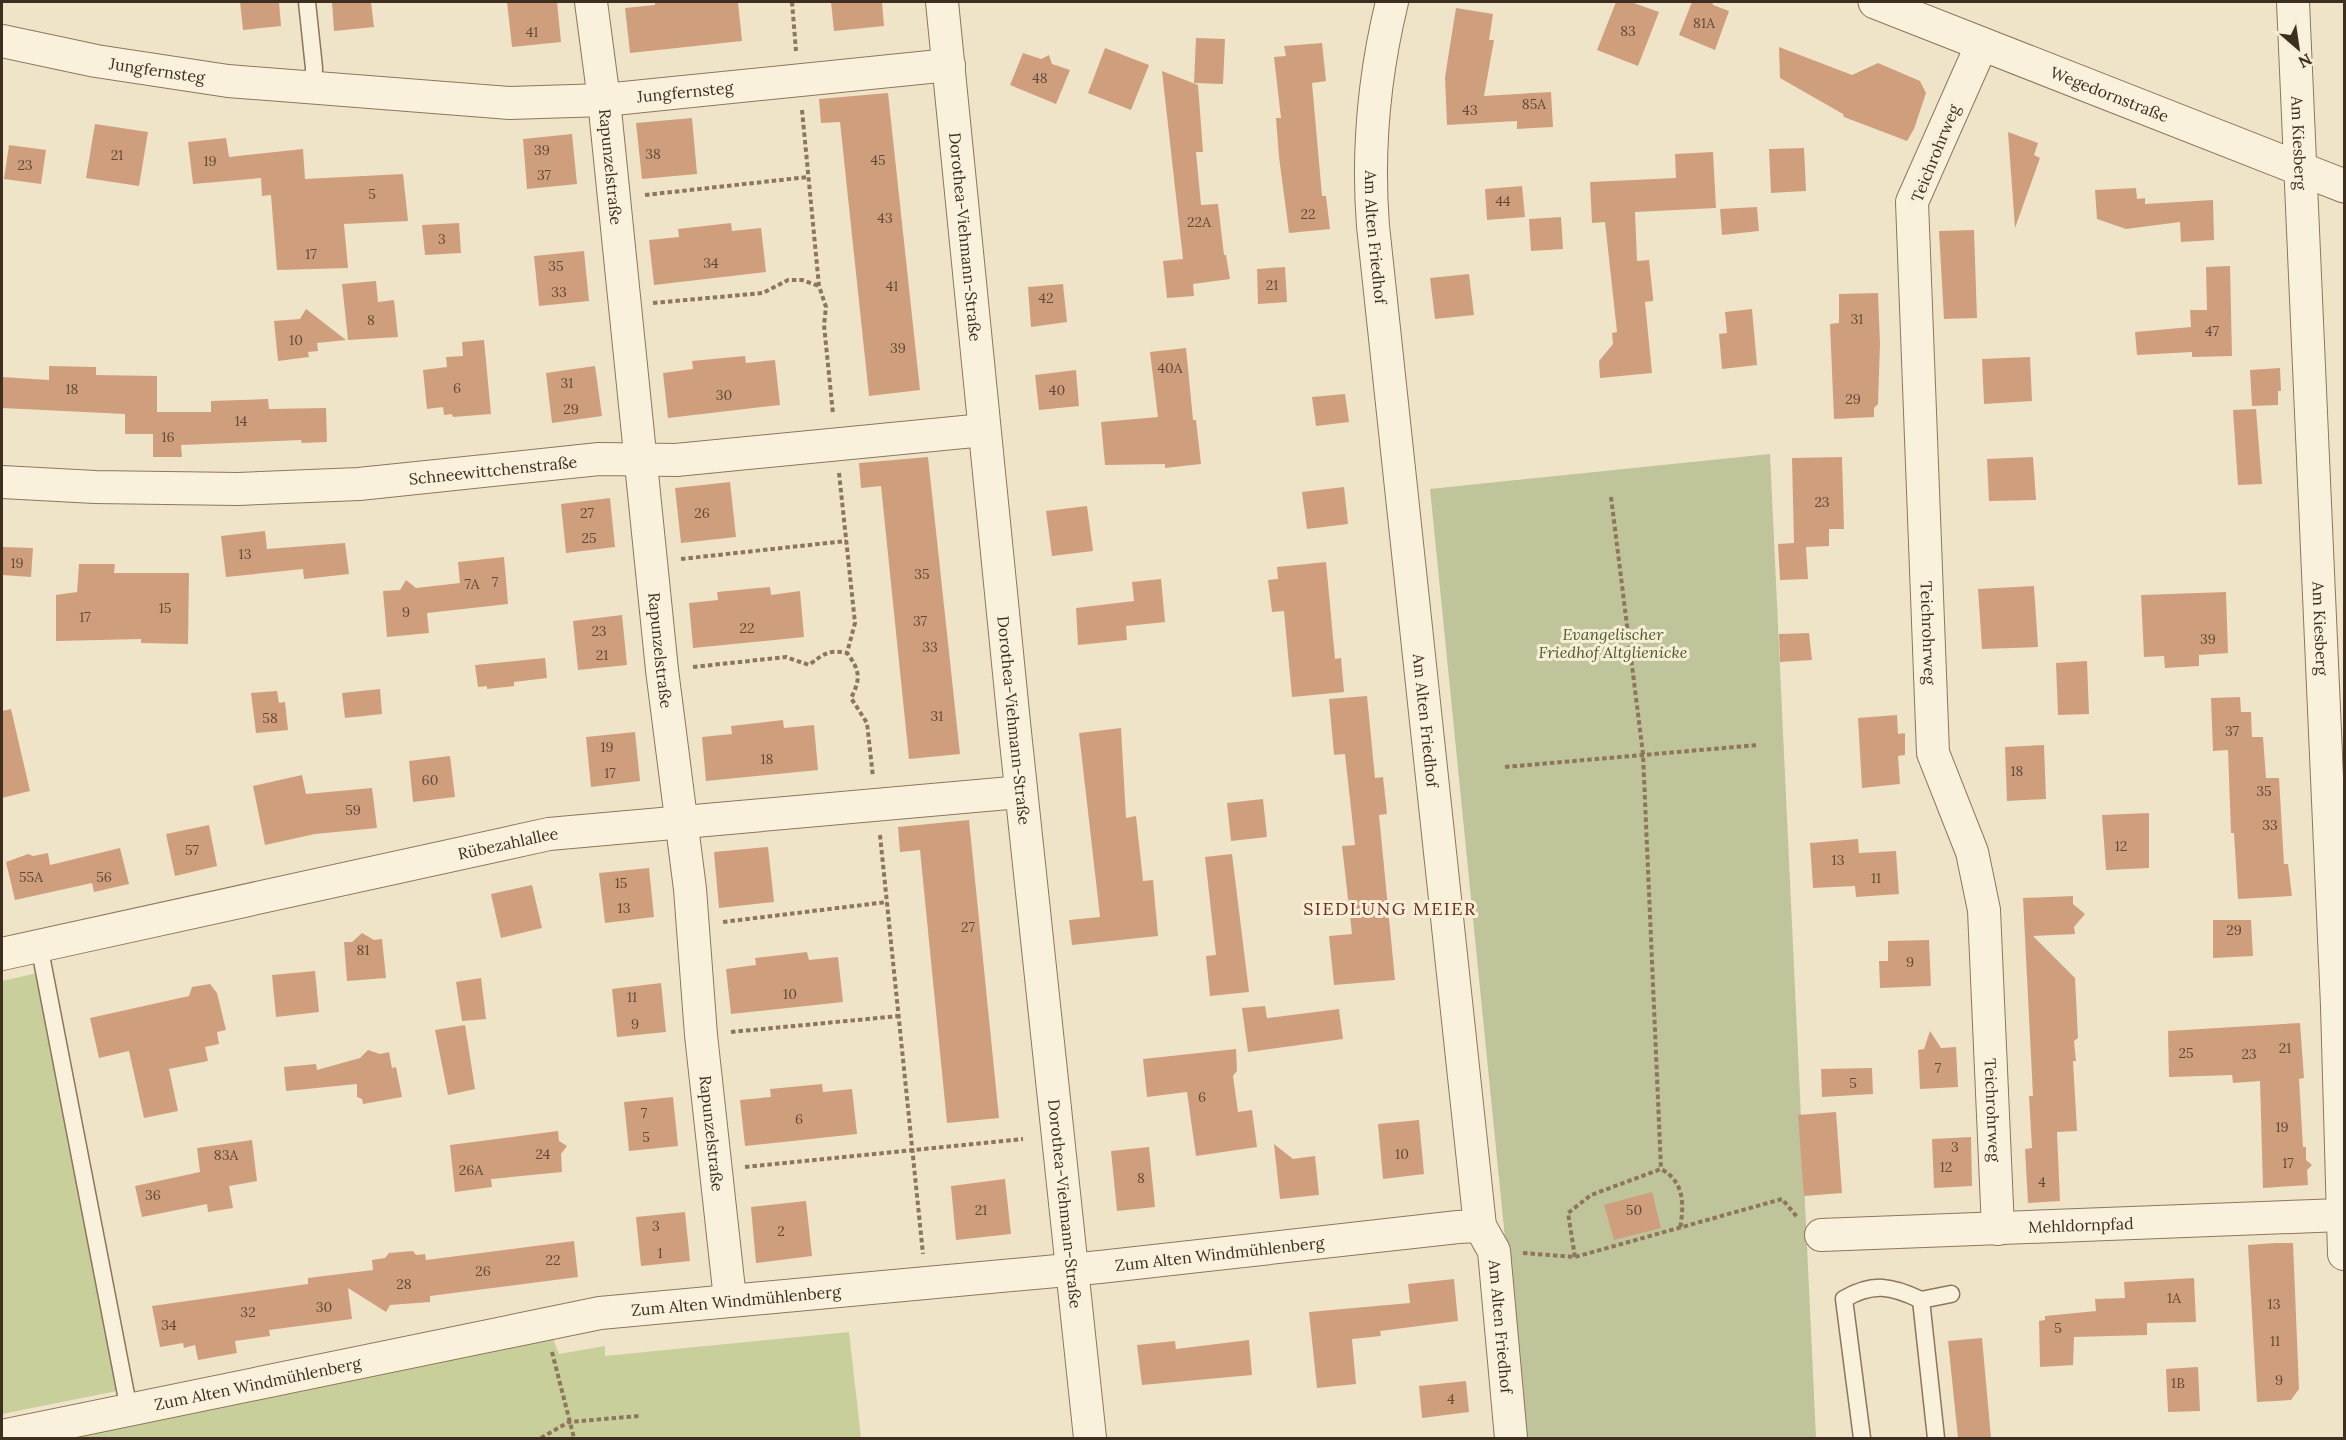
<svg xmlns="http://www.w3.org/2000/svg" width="2346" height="1440" font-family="Lora,serif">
<rect width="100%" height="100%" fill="#f0e4c8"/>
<g fill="#c9cf9b">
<polygon points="37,973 117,1391 2,1414 2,981"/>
<polygon points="849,1332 861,1438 19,1438 552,1336 559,1354 605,1346 605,1356"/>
</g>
<polygon fill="#bfc49a" points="1770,454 1816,1438 1525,1438 1430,489"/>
<g fill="#cf9f7d">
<polygon points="240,2 279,2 281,26 243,30"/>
<polygon points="332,2 371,2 374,27 334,31"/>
<polygon points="507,2 557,2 561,42 512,47"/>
<polygon points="655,2 738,2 742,41 630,53 625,8 655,5"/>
<polygon points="831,2 882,2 884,26 834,31"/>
<polygon points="1616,2 1631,2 1659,12 1638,66 1597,50"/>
<polygon points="1692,2 1712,2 1713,5 1729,11 1715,50 1679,35"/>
<polygon points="1456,8 1493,14 1489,40 1494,40 1484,96 1551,92 1553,127 1517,129 1517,121 1447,125 1445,77"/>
<polygon points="1196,38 1225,39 1223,84 1194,83"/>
<polygon points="1322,43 1326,81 1312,83 1322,196 1326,196 1330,229 1289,233 1279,157 1276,118 1281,118 1274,57 1286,56 1284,46"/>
<polygon points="1779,47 1852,75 1878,63 1920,81 1926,93 1914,129 1907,141 1844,117 1843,114 1780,78"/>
<polygon points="1105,48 1149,65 1131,110 1088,93"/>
<polygon points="1023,53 1041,59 1049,55 1052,64 1070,70 1056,104 1010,85"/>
<polygon points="1162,71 1198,85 1203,152 1196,152 1201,205 1218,204 1224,255 1226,255 1230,279 1193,284 1194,296 1167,298 1163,261 1183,259"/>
<polygon points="888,93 920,390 869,396 840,122 821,123 819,99"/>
<polygon points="692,118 697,174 642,179 636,123"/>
<polygon points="95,124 148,132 139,186 86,178"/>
<polygon points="2008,132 2038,143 2034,155 2040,158 2015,228"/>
<polygon points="572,134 577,184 527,189 523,139"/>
<polygon points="226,138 229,157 303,149 305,179 403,174 408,221 344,224 348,268 277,270 271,195 262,196 261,178 193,184 188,142"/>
<polygon points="9,145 46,150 41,184 4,179"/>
<polygon points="1804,148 1806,191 1771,193 1769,149"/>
<polygon points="1713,152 1716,208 1635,212 1637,261 1649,260 1653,297 1653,301 1645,302 1652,373 1600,378 1599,361 1613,344 1612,333 1617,332 1605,222 1592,223 1590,182 1676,178 1675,154"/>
<polygon points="1522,186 1525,217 1487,220 1485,189"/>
<polygon points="2136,188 2137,199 2145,198 2145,204 2213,200 2214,240 2181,242 2180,222 2126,229 2097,219 2095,190"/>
<polygon points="1757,207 1759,231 1722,235 1720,209"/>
<polygon points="1561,217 1563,249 1531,251 1529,219"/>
<polygon points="459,223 461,253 425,255 422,225"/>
<polygon points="731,223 732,231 761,228 766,272 654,285 649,240 679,237 678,229"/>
<polygon points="1974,230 1977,318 1944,319 1939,231"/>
<polygon points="584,251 589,301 539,306 534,256"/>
<polygon points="2230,266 2232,356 2192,357 2192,352 2137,355 2135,332 2191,327 2190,310 2207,310 2206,267"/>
<polygon points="1285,267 1287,302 1258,304 1257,269"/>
<polygon points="1469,274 1474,315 1435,319 1430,278"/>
<polygon points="376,281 378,302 394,300 398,337 348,340 342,284"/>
<polygon points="1063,284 1067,322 1031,327 1028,287"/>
<polygon points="1878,293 1880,344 1878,404 1874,408 1874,417 1834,419 1830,324 1839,323 1839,294"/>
<polygon points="306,309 346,340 317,343 318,351 308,352 309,357 278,361 274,321 300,319"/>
<polygon points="1752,309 1757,365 1722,369 1719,334 1727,333 1725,312"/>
<polygon points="484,340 491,414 453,417 452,414 444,415 443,407 427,409 423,370 447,367 446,357 463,356 462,342"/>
<polygon points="1186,348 1193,420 1196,420 1201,464 1165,468 1165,464 1105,465 1101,422 1158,417 1150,352"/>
<polygon points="745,356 746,363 775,360 780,405 668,418 663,373 693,369 692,361"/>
<polygon points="2030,357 2032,401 1984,404 1982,359"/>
<polygon points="49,366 96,367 96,375 157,376 157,412 211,412 211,401 268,399 269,409 326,408 327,442 302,443 301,440 181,445 182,457 153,457 153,434 125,434 125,414 2,408 2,377 49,380"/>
<polygon points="595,366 602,416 552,423 546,373"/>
<polygon points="2280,368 2281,391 2278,391 2278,405 2252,406 2250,370"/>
<polygon points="1076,370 1079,406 1039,410 1035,375"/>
<polygon points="1345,394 1349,422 1316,426 1312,397"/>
<polygon points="2256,409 2262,484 2238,485 2233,410"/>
<polygon points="928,457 960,754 909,759 881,486 861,488 859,463"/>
<polygon points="1842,457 1844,529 1829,529 1829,546 1806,547 1808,579 1780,580 1778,544 1794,543 1792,458"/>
<polygon points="2033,457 2036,500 1989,501 1987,459"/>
<polygon points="730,482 736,537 681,543 675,488"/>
<polygon points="1344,487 1348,524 1307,529 1302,492"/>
<polygon points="610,498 615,547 566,553 561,504"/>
<polygon points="1087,506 1093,551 1052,556 1046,511"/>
<polygon points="265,531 267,549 345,543 349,574 304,579 303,569 226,577 221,536"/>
<polygon points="2,547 33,548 31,577 2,575"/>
<polygon points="504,557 508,604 427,613 429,633 387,637 383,591 400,590 406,580 416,588 460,583 458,562"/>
<polygon points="1326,562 1335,659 1341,658 1344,692 1292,697 1284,611 1272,612 1268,580 1278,579 1277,567"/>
<polygon points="79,564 115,564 114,573 189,573 188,644 141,643 141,639 56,641 56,595 77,592"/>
<polygon points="1161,579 1165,622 1126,626 1127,640 1078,645 1076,608 1134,601 1132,582"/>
<polygon points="2034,586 2038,647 1982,649 1978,589"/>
<polygon points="770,587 771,595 800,591 804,637 693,648 689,603 718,600 717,592"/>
<polygon points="2226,592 2228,653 2199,655 2199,666 2165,668 2164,656 2144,657 2141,595"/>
<polygon points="622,615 627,665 578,670 573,621"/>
<polygon points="1809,633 1812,660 1780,662 1779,634"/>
<polygon points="545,658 547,678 514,682 514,686 487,689 487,686 478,687 475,665"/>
<polygon points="2087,661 2089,714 2058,715 2056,663"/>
<polygon points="380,689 382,714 345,718 342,693"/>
<polygon points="277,691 279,703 285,702 288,730 256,733 251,693"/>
<polygon points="1367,696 1375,778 1383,777 1387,814 1379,815 1395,980 1334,985 1329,936 1352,934 1342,846 1355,845 1345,754 1334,755 1329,699"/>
<polygon points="2240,697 2241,712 2251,712 2252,737 2263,737 2266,778 2279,778 2284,864 2288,864 2292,896 2238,899 2234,833 2231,833 2228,750 2213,751 2211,698"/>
<polygon points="11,709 30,791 2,798 2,711"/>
<polygon points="1897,715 1898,734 1905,733 1905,755 1898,756 1900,784 1862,788 1858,718"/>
<polygon points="783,720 784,728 814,725 818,770 706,781 702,737 732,734 731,726"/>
<polygon points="1121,728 1126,818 1136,816 1143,881 1153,880 1158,936 1072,945 1069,920 1100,917 1079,733"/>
<polygon points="635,732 640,781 591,787 586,737"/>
<polygon points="2044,745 2046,799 2007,801 2005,747"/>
<polygon points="450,756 455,797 413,802 409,761"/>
<polygon points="302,775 306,794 372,788 377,828 315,834 265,845 253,786"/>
<polygon points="1263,799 1267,837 1231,841 1227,803"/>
<polygon points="2149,813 2149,868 2106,870 2102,815"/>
<polygon points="969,820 999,1118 947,1123 920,850 900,852 898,827"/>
<polygon points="209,825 217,866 175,876 166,834"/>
<polygon points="1858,839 1859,853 1896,851 1899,894 1856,897 1855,886 1813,888 1810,843"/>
<polygon points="768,847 774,902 719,908 714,852"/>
<polygon points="120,848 129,884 94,892 92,883 15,900 6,862 28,854 33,856 48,853 50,865"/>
<polygon points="1232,854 1249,992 1210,996 1206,956 1216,955 1205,857"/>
<polygon points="649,868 654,917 605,923 599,873"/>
<polygon points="532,885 542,928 501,938 491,894"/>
<polygon points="2073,896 2073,904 2085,914 2074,927 2075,934 2033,936 2075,978 2078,1038 2074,1041 2076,1061 2073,1061 2077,1131 2057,1132 2060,1201 2028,1203 2025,1149 2032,1148 2029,1096 2033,1096 2023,898"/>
<polygon points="2213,920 2251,920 2253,956 2213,958"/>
<polygon points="362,933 374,940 382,939 386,978 347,981 344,942 352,942"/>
<polygon points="1929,940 1931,986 1880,988 1879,961 1888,961 1888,941"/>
<polygon points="807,952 809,960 838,957 843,1002 731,1014 726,969 756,965 755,958"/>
<polygon points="315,971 319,1012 276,1017 272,975"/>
<polygon points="481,978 486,1019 462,1021 456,982"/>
<polygon points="661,983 666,1032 617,1037 612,989"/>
<polygon points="210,984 217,993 226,1030 217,1032 219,1044 205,1047 208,1061 169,1069 178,1111 144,1118 129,1051 99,1058 90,1018 189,996 192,987"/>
<polygon points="1265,1006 1267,1018 1339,1009 1343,1039 1248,1052 1242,1008"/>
<polygon points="2300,1023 2304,1078 2299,1079 2303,1147 2306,1147 2306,1160 2312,1165 2307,1170 2308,1185 2263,1188 2260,1081 2233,1083 2232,1075 2169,1077 2168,1031"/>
<polygon points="465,1025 475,1089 448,1095 435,1030"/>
<polygon points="1930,1031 1941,1048 1956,1047 1958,1087 1920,1089 1918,1050 1924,1049"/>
<polygon points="1236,1049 1237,1071 1233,1076 1238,1112 1252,1110 1257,1147 1196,1156 1187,1092 1147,1097 1143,1059"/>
<polygon points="368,1050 380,1054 389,1052 392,1068 396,1067 402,1097 363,1104 362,1099 357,1097 357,1084 286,1091 284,1067 316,1064 317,1070 360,1058"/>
<polygon points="1872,1068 1873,1094 1822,1097 1821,1069"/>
<polygon points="822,1084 823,1092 852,1089 857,1134 745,1146 740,1100 771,1097 770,1089"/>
<polygon points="673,1097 678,1146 629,1151 624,1102"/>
<polygon points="1836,1112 1842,1193 1804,1196 1798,1115"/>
<polygon points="1419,1120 1424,1174 1383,1179 1378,1124"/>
<polygon points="558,1131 559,1141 567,1146 561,1154 562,1172 491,1179 492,1187 455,1192 450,1145"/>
<polygon points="1971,1137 1972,1186 1934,1188 1932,1139"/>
<polygon points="252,1140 257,1181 229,1186 233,1208 208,1212 207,1204 142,1217 135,1186 200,1172 197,1148"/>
<polygon points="1274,1144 1293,1159 1315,1156 1319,1195 1280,1199"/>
<polygon points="1149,1147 1155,1207 1117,1211 1111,1151"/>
<polygon points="1005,1179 1011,1234 956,1240 951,1186"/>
<polygon points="1652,1192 1661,1228 1614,1240 1604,1205"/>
<polygon points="806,1201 812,1256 756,1263 751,1207"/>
<polygon points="685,1212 690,1261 641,1266 636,1217"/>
<polygon points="574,1241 578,1277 430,1296 430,1302 390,1305 386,1312 348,1288 352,1319 269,1330 270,1336 235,1341 237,1353 198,1360 195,1345 184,1348 183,1343 160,1347 152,1306 308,1284 308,1278 373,1270 372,1260 385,1258 389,1253 413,1251 416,1255 425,1254 426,1260"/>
<polygon points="2275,1243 2293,1243 2299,1389 2291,1400 2257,1402 2248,1245"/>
<polygon points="2194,1278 2196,1322 2147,1323 2147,1335 2074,1337 2073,1365 2040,1367 2039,1321 2045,1320 2045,1316 2096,1311 2095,1299 2125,1298 2124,1282"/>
<polygon points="1454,1279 1458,1321 1380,1331 1381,1336 1352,1339 1356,1384 1317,1388 1309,1312 1410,1303 1408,1284"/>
<polygon points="1982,1338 1991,1438 1958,1438 1948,1341"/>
<polygon points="1249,1340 1252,1375 1142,1385 1137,1345 1175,1341 1176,1349"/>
<polygon points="2198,1367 2200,1411 2168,1412 2166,1369"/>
<polygon points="1466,1381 1469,1412 1422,1418 1419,1386"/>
</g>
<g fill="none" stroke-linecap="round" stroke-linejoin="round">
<g stroke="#8d765c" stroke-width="19">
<g id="service">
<polyline points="307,2 314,68 313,88"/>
<polyline points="39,945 129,1410"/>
<path d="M 1862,1438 L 1844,1299 C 1873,1282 1892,1286 1921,1300"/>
<polyline points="1936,1438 1921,1300 1951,1294"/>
</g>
</g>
<g stroke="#8d765c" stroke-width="34">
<g id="minor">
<path id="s1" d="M 591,2 L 604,100 L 662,670 L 690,889 L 701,1035 L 730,1299"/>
<path id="s2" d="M 942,2 L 1014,723 L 1090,1438"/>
<path id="s3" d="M 1392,2 C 1374,76 1367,149 1373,226 L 1480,1226 L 1494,1251 L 1511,1438"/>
<path id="s4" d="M 2293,2 L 2337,1006 L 2344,1254"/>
<path id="s5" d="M 2,41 L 96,61 L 228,81 L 510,103 L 604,100 L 949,65"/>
<path id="s6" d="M 1982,44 L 1912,202 L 1933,753 L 1972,852 L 1984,910 L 1998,1229"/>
<path id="s7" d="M 2,482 L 95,487 L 238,489 L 359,484 L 599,459 L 676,460 L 984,430"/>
<path id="s8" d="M 2,954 L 549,834 L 1021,792"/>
<path id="s9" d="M 1821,1235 L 2341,1215"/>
<path id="s10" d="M 2,1436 L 600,1313 L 1100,1267 L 1458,1227 L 1480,1226"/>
</g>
</g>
<g stroke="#8d765c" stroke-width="35">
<g id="tertiary">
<path id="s11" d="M 1875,2 L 2344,186"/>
</g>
</g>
<g stroke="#8d765c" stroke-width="4" stroke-dasharray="4.5 3" stroke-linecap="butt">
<polyline points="792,2 796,51"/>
<polyline points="802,110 819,286 826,307 824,325 833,414"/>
<polyline points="645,195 808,177"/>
<polyline points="653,303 763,293 788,280 802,280 819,286"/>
<path d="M 839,473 L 855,623 L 847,653 C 860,670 861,679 851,698 L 867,723 L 873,777"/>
<polyline points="1611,497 1643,754 1661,1169"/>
<polyline points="681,559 846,541"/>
<path d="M 693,667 L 786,657 L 809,665 C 823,654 830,649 847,653"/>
<polyline points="1505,767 1758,745"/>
<polyline points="880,835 923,1254"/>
<polyline points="723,922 887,902"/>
<polyline points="731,1032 899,1016"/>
<polyline points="745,1167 1023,1139"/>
<polyline points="1523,1253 1575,1257 1782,1199 1798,1218"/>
<path d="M 1575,1257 L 1568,1213 L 1591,1195 L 1661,1169 C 1685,1182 1684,1205 1680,1229"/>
<polyline points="552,1352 574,1438"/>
<polyline points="541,1438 569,1422 639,1416"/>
</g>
<use href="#service" stroke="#faf1dc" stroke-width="16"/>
<use href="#minor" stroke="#faf1dc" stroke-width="32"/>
<use href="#tertiary" stroke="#faf1dc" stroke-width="33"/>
</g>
<g text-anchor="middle" stroke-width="6" stroke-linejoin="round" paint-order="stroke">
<g font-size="14" fill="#624a37">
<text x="1704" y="28">81A</text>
<text x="1628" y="36">83</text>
<text x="532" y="37">41</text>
<text x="1040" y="83">48</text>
<text x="1534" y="109">85A</text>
<text x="1470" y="115">43</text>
<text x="542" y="155">39</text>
<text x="653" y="159">38</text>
<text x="117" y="160">21</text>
<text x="878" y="165">45</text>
<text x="210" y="166">19</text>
<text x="25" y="170">23</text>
<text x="544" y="180">37</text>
<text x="372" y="199">5</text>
<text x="1503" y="206">44</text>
<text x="1308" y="219">22</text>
<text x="885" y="223">43</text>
<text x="1199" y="227">22A</text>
<text x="442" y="244">3</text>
<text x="311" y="259">17</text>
<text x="711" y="268">34</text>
<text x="556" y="271">35</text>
<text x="1272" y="290">21</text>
<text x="892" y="291">41</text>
<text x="559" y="297">33</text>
<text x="1046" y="303">42</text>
<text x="1857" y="324">31</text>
<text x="371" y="325">8</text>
<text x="2212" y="336">47</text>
<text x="296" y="345">10</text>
<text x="898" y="353">39</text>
<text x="1170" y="373">40A</text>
<text x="567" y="388">31</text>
<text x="457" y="393">6</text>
<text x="72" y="394">18</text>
<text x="1057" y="395">40</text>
<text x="724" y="400">30</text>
<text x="1853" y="404">29</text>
<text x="571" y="414">29</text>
<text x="241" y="426">14</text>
<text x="168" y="442">16</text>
<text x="1822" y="507">23</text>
<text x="587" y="518">27</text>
<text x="702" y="518">26</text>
<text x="589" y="543">25</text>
<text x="245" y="559">13</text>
<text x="17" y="568">19</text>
<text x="922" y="579">35</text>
<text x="495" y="587">7</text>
<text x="472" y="589">7A</text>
<text x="165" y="613">15</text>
<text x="406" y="617">9</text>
<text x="85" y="622">17</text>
<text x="920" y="626">37</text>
<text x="747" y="633">22</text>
<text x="599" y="636">23</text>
<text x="2208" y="644">39</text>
<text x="930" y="652">33</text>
<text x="602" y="660">21</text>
<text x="937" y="721">31</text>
<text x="270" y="723">58</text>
<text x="2232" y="736">37</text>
<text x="607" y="752">19</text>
<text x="767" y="764">18</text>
<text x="2017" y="776">18</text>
<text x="610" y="778">17</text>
<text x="430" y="785">60</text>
<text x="2264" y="796">35</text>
<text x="353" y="815">59</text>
<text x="2270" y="830">33</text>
<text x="2121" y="851">12</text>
<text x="192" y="855">57</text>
<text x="1838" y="865">13</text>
<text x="31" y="882">55A</text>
<text x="104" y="882">56</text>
<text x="1876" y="883">11</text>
<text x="621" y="888">15</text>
<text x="624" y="913">13</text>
<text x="968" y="932">27</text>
<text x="2234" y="935">29</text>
<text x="363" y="955">81</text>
<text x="1910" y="967">9</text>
<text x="790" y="999">10</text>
<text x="632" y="1002">11</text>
<text x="635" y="1029">9</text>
<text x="2285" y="1053">21</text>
<text x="2186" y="1058">25</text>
<text x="2249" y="1059">23</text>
<text x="1938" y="1073">7</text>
<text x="1853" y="1088">5</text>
<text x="1202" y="1102">6</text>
<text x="644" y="1118">7</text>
<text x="799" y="1124">6</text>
<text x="2282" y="1132">19</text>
<text x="646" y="1142">5</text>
<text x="1955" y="1152">3</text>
<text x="543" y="1159">24</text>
<text x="1402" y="1159">10</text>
<text x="226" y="1160">83A</text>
<text x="2288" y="1168">17</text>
<text x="1946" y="1172">12</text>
<text x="471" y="1175">26A</text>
<text x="1141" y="1183">8</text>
<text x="2042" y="1187">4</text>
<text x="153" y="1200">36</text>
<text x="981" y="1215">21</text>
<text x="1634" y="1215">50</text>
<text x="656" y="1231">3</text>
<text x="781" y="1236">2</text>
<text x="660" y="1258">1</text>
<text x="553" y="1265">22</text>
<text x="483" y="1276">26</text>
<text x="404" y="1289">28</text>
<text x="2174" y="1303">1A</text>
<text x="2274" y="1309">13</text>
<text x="324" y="1312">30</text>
<text x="248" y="1317">32</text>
<text x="169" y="1330">34</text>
<text x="2058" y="1333">5</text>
<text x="2275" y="1346">11</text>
<text x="2279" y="1385">9</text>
<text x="2178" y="1388">1B</text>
<text x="1451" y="1404">4</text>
</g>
<g font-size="16" fill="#3d2e20" stroke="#f7eed8">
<text dy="6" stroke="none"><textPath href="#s5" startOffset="158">Jungfernsteg</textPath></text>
<text dy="6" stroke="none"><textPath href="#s5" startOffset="688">Jungfernsteg</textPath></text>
<text dy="6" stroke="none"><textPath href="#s11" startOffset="252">Wegedornstraße</textPath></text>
<text dy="6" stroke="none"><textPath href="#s4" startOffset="141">Am Kiesberg</textPath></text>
<text transform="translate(1935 153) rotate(-68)" y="6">Teichrohrweg</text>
<text dy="6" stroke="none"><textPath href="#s1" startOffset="166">Rapunzelstraße</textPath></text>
<text dy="6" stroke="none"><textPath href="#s2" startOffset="236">Dorothea-Viehmann-Straße</textPath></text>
<text dy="6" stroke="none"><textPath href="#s3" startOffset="237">Am Alten Friedhof</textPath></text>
<text dy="6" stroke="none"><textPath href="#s7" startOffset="492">Schneewittchenstraße</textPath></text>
<text dy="6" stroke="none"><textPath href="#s4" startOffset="627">Am Kiesberg</textPath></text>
<text dy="6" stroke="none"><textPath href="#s6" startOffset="604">Teichrohrweg</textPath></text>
<text dy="6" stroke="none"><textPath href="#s1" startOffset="652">Rapunzelstraße</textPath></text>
<text dy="6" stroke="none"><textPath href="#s2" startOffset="722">Dorothea-Viehmann-Straße</textPath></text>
<text dy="6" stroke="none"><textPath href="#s3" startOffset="723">Am Alten Friedhof</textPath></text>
<text dy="6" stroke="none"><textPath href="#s8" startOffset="518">Rübezahlallee</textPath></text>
<text dy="6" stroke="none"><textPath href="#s6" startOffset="1090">Teichrohrweg</textPath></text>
<text dy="6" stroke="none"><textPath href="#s1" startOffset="1138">Rapunzelstraße</textPath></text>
<text dy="6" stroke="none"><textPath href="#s2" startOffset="1208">Dorothea-Viehmann-Straße</textPath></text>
<text dy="6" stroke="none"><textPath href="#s9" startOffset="260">Mehldornpfad</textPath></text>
<text dy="6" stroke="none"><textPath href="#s10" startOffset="1233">Zum Alten Windmühlenberg</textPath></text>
<text dy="6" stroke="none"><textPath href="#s10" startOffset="747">Zum Alten Windmühlenberg</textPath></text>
<text dy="6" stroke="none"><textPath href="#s3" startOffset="1336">Am Alten Friedhof</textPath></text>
<text dy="6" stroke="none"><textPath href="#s10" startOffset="261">Zum Alten Windmühlenberg</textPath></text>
</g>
<g font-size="16" font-style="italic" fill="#4d5a26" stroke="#f7eed8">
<text x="1613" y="640">Evangelischer<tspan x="1613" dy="18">Friedhof Altglienicke</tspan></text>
</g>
<g font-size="18" letter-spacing="1.5" fill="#6b2e1e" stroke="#f7eed8">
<text x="1390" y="915">SIEDLUNG MEIER</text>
</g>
</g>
<rect width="2346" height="1440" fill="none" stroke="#3d2e20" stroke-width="6"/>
<g transform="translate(2298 48) rotate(151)" stroke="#f7eed8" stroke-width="4.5" paint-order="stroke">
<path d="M0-4.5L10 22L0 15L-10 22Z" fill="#3d2e20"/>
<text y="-9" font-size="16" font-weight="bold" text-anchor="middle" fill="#3d2e20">N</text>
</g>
</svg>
